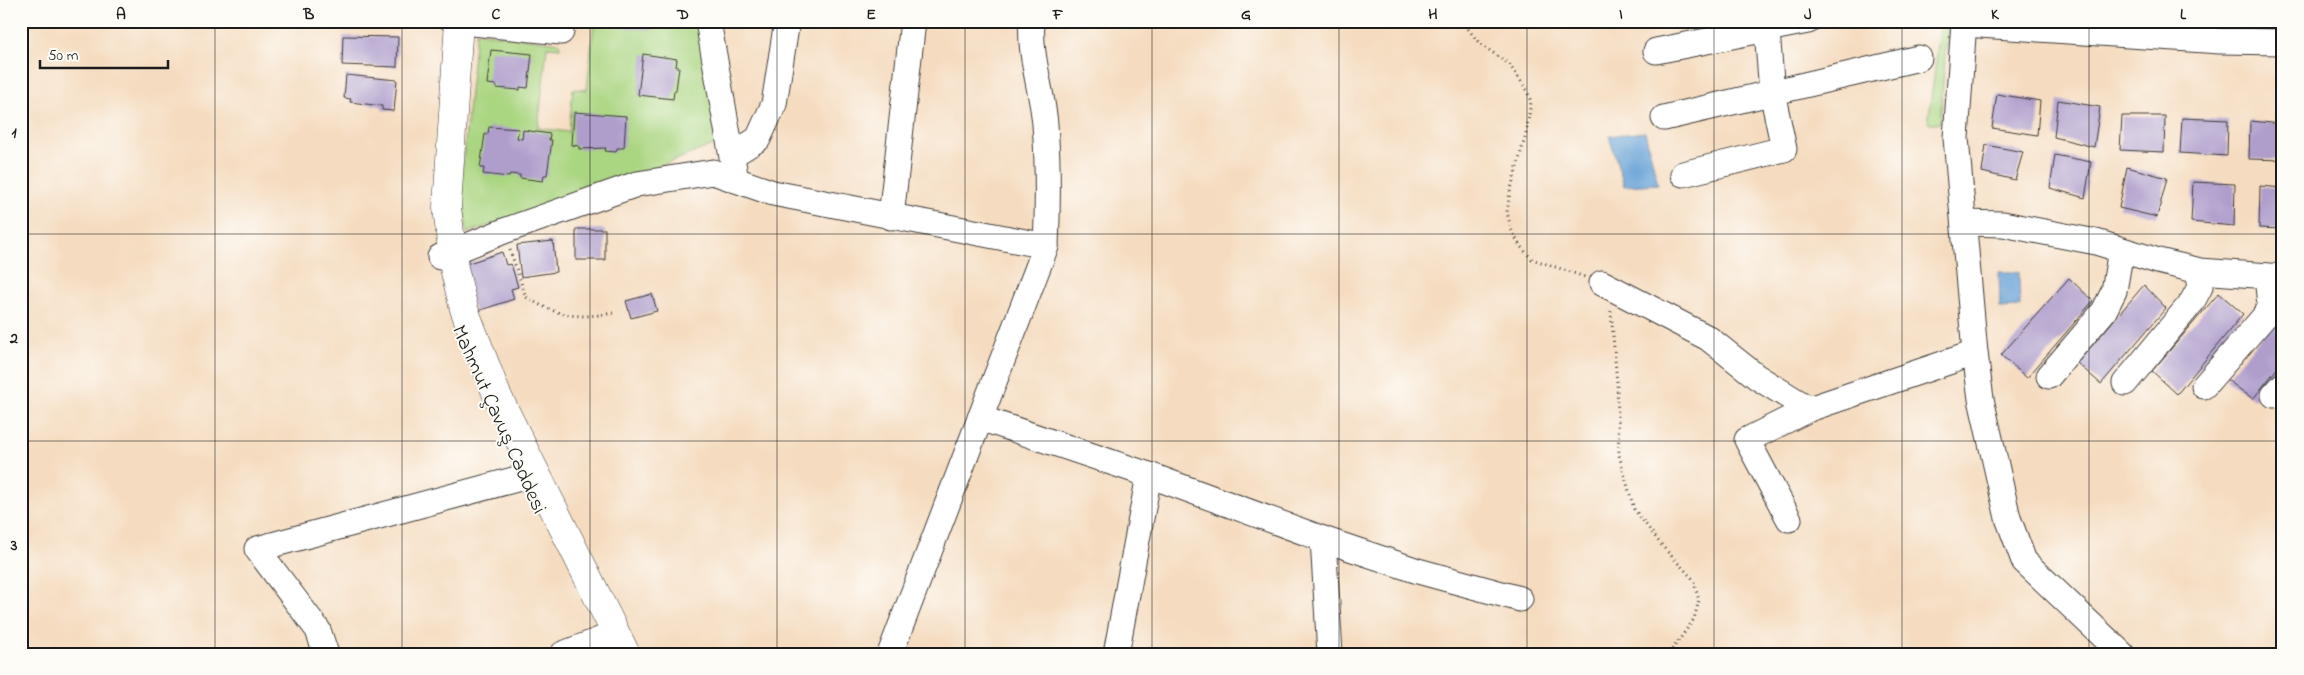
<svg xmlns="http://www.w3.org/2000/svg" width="2304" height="675" font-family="'Indie Flower',sans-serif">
<rect width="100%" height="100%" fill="#fdfcf7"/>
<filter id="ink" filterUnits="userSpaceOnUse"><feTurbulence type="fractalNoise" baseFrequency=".02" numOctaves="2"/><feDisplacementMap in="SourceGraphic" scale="10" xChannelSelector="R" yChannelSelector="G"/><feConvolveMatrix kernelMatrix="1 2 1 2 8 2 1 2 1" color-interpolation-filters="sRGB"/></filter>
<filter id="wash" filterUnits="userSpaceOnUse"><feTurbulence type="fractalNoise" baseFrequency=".0096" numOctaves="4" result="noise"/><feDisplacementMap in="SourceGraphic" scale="20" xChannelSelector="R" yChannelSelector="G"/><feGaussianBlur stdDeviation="1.12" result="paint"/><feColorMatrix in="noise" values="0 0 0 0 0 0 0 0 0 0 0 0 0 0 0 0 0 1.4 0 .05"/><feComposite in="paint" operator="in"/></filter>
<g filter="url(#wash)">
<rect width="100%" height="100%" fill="#f5dcc0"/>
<g fill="#aad581" stroke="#63784e">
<polygon points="594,21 702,21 723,141 650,170 467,233 461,183 476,32 560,43 560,48 547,47 538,128 569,132 573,89 587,90"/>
<polygon points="1941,21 1948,21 1940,123 1928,123"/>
</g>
<g fill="#67a2d7" stroke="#425f7a">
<polygon points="1645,132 1658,184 1624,186 1609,136"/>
<polygon points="1999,272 2019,272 2020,307 2000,308"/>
</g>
<g id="blocks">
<g fill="#af9ecc">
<polygon points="357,21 401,21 401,27 387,27 387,24 357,23"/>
<polygon points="613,21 659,21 659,27 653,27 653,30 618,27 619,23"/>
<polygon points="343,36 398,37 397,67 342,65"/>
<polygon points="491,50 532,54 528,88 520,87 520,90 496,88 496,85 487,84"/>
<polygon points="643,54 677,59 676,67 679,67 676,90 674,91 673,99 638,95"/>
<polygon points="346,75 397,80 394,111 382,110 382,106 350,102 351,99 344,98"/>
<polygon points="1997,94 2040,101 2037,135 1992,128"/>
<polygon points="2058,100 2100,107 2094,147 2054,137"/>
<polygon points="574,112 626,116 624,148 617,148 616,152 605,151 606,148 579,149 579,146 572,145"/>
<polygon points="2122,116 2165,116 2164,152 2120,150"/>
<polygon points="2182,118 2228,120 2227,156 2180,153"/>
<polygon points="2250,121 2283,124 2283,160 2249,159"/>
<polygon points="489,127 519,129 517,138 522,139 523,130 550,134 549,140 552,140 547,175 544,175 543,181 520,178 520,175 510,174 509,177 483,174 484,168 480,168 485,134 488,134"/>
<polygon points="1986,145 2023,152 2015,180 1982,172"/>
<polygon points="2055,155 2091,162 2085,198 2050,188"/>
<polygon points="2127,167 2167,178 2157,217 2119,208"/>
<polygon points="2193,182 2235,184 2234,226 2191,222"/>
<polygon points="2260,186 2283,188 2283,229 2259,228"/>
<rect x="576" y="229" width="29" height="31"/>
<polygon points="553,241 556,272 521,277 517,245"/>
<polygon points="502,252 506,265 511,264 518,287 511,289 514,299 475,312 460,266"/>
<polygon points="2069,278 2093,301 2027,378 2001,355"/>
<polygon points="2144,285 2166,308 2101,384 2077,363"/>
<polygon points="2219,293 2243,314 2177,394 2152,371"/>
<polygon points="652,294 657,311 631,318 626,301"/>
<polygon points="2283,311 2283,361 2253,399 2226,379"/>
</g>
</g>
</g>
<g filter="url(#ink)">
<use href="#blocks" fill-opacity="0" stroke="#3d3935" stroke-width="1"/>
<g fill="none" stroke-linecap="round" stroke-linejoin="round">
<g stroke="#3d3935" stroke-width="27">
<g id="minor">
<polyline points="453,21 561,32"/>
<polyline points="708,21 736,180"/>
<polyline points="1964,21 1956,138 1975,353 1981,399 2008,518 2024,561 2122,654"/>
<polyline points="1964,24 2220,41 2283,42"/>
<polyline points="1656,51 1808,21"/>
<polyline points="1664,118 1919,58"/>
<polyline points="732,155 758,139 774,104 787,21"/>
<polyline points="1683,174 1784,149 1772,92 1767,31 1763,21"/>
<polyline points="891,217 913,21"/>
<polyline points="1965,223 2003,224 2096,242 2158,261 2200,271 2283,277"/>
<polyline points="440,257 504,231 637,184 713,172 773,193 1046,246"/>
<polyline points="1602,283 1708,338 1757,377 1809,409"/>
<polyline points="2049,376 2104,311 2114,291 2121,250"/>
<polyline points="2125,383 2192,302 2200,287 2200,271"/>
<polyline points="2204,386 2264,317 2270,305 2267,276"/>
<polyline points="2274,395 2283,385"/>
<polyline points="980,418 1149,475 1323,539 1418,571 1520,599"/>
<polyline points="1789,519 1747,440 1809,409 1975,353"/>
<polyline points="1323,539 1330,654"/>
<polyline points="326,654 318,630 257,549 524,477"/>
<polyline points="563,654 602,639"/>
<path d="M 890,654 L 1046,246 C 1048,205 1048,164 1045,124 C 1042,89 1029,56 1032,21"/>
<polyline points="1116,654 1149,475"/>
</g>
</g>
<g stroke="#3d3935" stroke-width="29">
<polyline id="major" points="459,21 447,207 454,268 464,309 497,395 626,654"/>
</g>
<g stroke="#3d3935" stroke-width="3" stroke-dasharray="1 4" stroke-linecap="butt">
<polyline points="1462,21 1479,43 1509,64 1527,90 1531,102 1526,134 1510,192 1507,212 1511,229 1520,246 1532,259 1585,277"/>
<path d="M 510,250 L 526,297 C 559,317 576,319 613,313"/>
<polyline points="1611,311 1617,383 1619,455 1634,509 1663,547 1693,579 1699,600 1694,619 1669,654"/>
</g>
<use href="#minor" stroke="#fff" stroke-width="25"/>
<use href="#major" stroke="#fff" stroke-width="28"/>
</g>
</g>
<path fill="none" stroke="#1c1c1c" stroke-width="1" stroke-opacity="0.55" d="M 215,21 L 215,654M 402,21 L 402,654M 590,21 L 590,654M 777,21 L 777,654M 965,21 L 965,654M 1152,21 L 1152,654M 1339,21 L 1339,654M 1527,21 L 1527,654M 1714,21 L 1714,654M 1902,21 L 1902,654M 2089,21 L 2089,654M 21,234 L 2283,234M 21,441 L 2283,441"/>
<g text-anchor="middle" stroke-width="4" stroke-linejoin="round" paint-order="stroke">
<g font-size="21" fill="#1c1c1c" stroke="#fdfcf7">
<text transform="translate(500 419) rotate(66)" y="7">Mahmut Çavuş Caddesi</text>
</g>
</g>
<rect width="2304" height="675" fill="none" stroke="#fdfcf7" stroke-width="55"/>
<path d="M40 60v8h128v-8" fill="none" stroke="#1c1c1c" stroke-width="2.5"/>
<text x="48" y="60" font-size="15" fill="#1c1c1c" stroke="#fdfcf7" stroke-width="4" paint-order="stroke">50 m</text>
<rect x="28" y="28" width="2248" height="620" fill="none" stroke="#1c1c1c" stroke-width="2"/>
<g font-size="16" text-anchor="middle" font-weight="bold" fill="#1c1c1c">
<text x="121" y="19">A</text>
<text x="309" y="19">B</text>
<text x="496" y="19">C</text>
<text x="683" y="19">D</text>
<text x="871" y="19">E</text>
<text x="1058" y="19">F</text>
<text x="1246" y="19">G</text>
<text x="1433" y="19">H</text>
<text x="1621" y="19">I</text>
<text x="1808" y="19">J</text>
<text x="1995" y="19">K</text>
<text x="2183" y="19">L</text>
<text x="14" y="137">1</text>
<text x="14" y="343">2</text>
<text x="14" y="550">3</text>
</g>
</svg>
